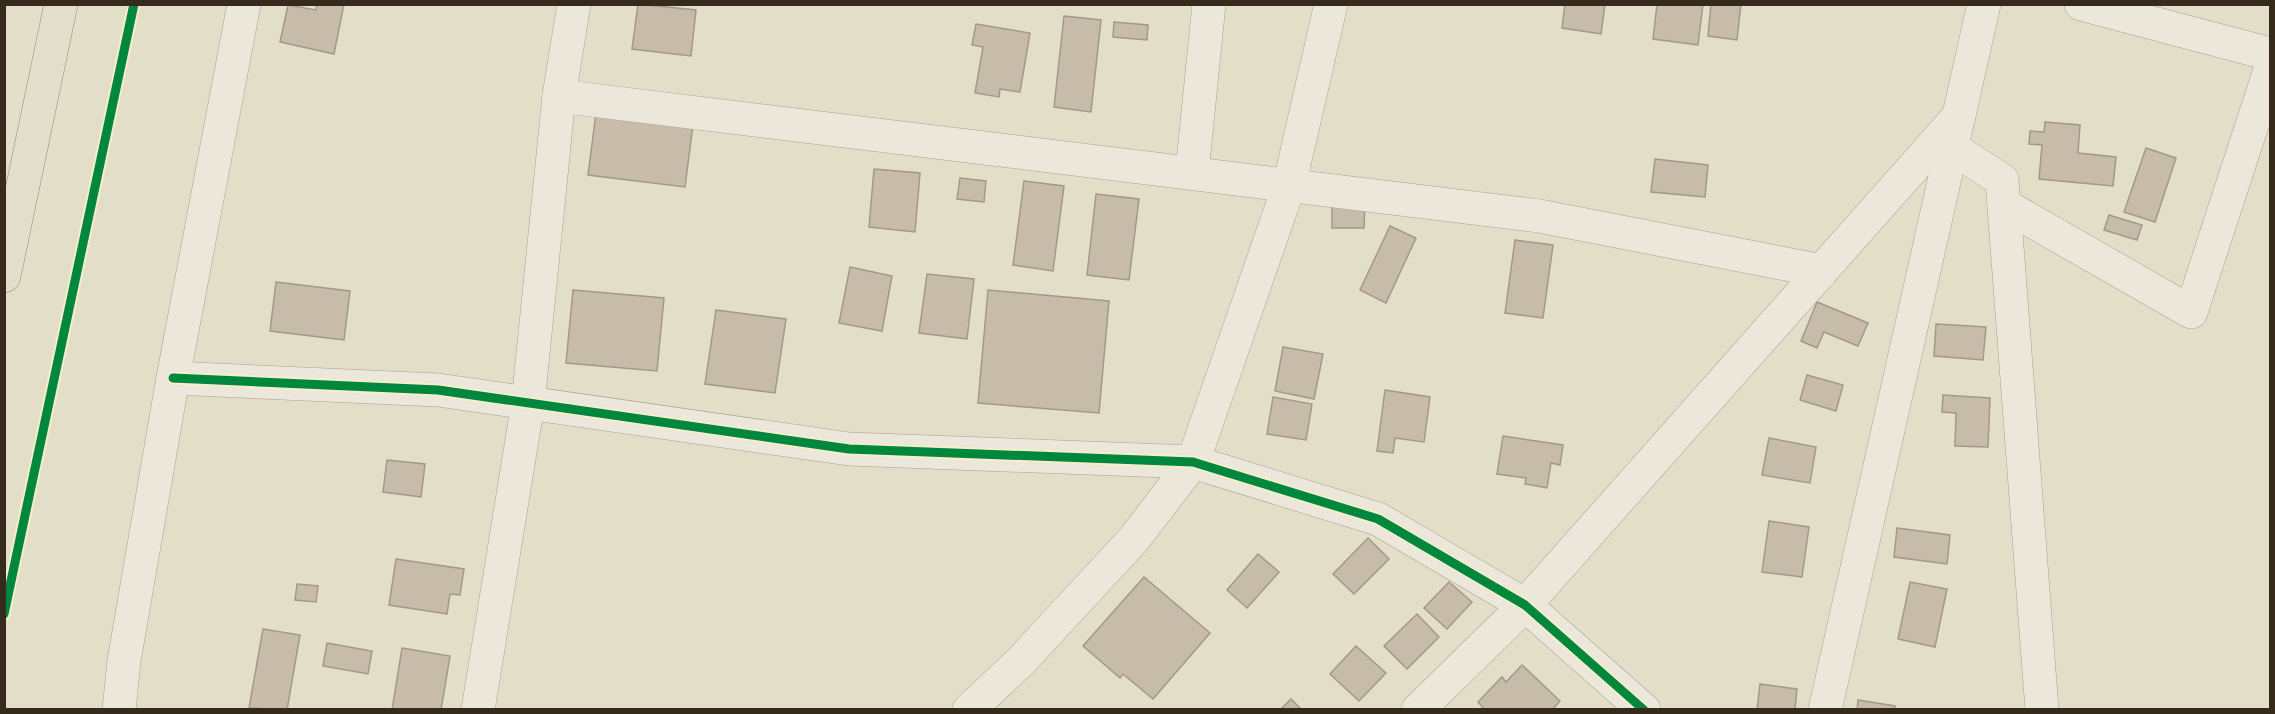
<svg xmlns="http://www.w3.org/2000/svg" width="2275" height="714" font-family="Spectral,serif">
<rect width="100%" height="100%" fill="#e3dec8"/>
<g fill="#c7bba9" stroke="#a39988" stroke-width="1.5">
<polygon points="317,4 344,4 334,54 280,42 288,5 316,10"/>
<polygon points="638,4 696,10 691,56 632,49"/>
<polygon points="1565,4 1605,4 1601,34 1562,28"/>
<polygon points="1657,4 1703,4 1698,45 1653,39"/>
<polygon points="1711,4 1741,4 1737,40 1708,36"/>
<polygon points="1064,16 1101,20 1091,112 1054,107"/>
<polygon points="1114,22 1148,25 1147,40 1113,37"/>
<polygon points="976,24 1030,33 1020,92 1000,89 999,97 975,93 983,47 972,45"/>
<polygon points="596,113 693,125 685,187 588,175"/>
<polygon points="2045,122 2080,125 2078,153 2116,157 2113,186 2039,179 2042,145 2029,144 2030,131 2044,132"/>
<polygon points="2146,148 2176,158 2155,222 2124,212"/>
<polygon points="1655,159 1708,165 1705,197 1651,192"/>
<polygon points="874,169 920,173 915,232 869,227"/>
<polygon points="960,178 986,181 984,202 957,199"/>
<polygon points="1024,181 1064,186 1053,271 1013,265"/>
<polygon points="1096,194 1139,199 1129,280 1087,275"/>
<polygon points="1332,205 1365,205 1364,228 1332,228"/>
<polygon points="2109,215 2142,225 2137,240 2104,230"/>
<polygon points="1390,226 1416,238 1386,303 1360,290"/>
<polygon points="1515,240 1553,245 1543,318 1505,313"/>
<polygon points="850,267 892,276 882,331 839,323"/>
<polygon points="927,274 974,279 967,339 919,333"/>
<polygon points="276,282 350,291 344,340 270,331"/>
<polygon points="573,290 664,298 657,371 566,363"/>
<polygon points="988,290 1109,301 1099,413 978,403"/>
<polygon points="1817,302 1868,323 1858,346 1824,332 1817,348 1801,341"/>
<polygon points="716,310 786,319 775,393 705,384"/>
<polygon points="1936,324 1986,327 1983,360 1934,356"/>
<polygon points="1283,347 1323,354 1314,399 1275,391"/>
<polygon points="1807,375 1843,385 1836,411 1800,400"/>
<polygon points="1385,390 1430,397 1424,442 1395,438 1393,453 1377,451"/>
<polygon points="1943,395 1990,398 1988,447 1955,446 1956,413 1942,412"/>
<polygon points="1273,397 1312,404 1306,440 1267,434"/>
<polygon points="1503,436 1563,445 1560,465 1551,463 1547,488 1525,484 1526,478 1497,474"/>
<polygon points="1769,438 1816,447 1810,483 1762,475"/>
<polygon points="387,460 425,464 421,497 383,492"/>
<polygon points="1769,521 1809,527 1802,577 1762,572"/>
<polygon points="1897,528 1950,535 1947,564 1894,557"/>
<polygon points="1368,538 1389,559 1354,594 1333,574"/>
<polygon points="1258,554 1279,572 1247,608 1227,590"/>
<polygon points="396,559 464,569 460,595 450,594 447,614 389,605"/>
<polygon points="1144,577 1210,633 1153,699 1123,674 1120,678 1083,646"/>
<polygon points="1449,582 1472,602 1447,629 1424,608"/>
<polygon points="1910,582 1947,589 1935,647 1898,639"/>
<polygon points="297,584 318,586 316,602 295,600"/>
<polygon points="1417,614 1439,637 1407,669 1384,646"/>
<polygon points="263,629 300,635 287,710 249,708"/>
<polygon points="327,643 372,651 368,674 323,666"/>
<polygon points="1356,646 1386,673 1359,701 1330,674"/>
<polygon points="402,648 450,656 441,710 392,710"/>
<polygon points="1522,665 1560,701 1552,710 1485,710 1478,702 1502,677 1506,682"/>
<polygon points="1760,684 1797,689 1795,710 1757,710"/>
<polygon points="1291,699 1302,710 1280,710"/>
<polygon points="1858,700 1895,706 1895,710 1857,710"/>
</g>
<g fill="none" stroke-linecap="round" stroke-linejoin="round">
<g stroke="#a8a292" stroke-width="34">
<g id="minor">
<polyline points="2081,4 2270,54"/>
<polyline points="559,96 1539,216 1822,271"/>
<polyline points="1952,148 2002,180 2042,710"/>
<polyline points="1192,172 1209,4"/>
<polyline points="2004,205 2191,312 2270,70"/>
<polyline points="173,378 438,390 849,449 1193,462 1378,519 1525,605 1644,710"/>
<polyline points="119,710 124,661 173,378 244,4"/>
<polyline points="478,710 528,403 559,96 574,4"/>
<polyline points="969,710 1021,661 1134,539 1193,462 1289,186 1331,4"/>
<polyline points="1418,710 1525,605 1959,116"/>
<polyline points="1825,710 1984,4"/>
</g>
</g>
<g stroke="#8d8779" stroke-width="34">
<polyline id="major" points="4,276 61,4"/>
</g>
<use href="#minor" stroke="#ebe7da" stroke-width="33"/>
<use href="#major" stroke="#e3ddcb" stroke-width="33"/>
<g stroke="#f6edcc" stroke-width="13">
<g id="cycleway">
<polyline points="173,378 438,390 849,449 1193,462 1378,519 1525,605 1644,710"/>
<polyline points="4,614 134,4"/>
</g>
</g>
<use href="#cycleway" stroke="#00873e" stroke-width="9"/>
</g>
<rect width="2275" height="714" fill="none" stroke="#352a1b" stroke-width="12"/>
</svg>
